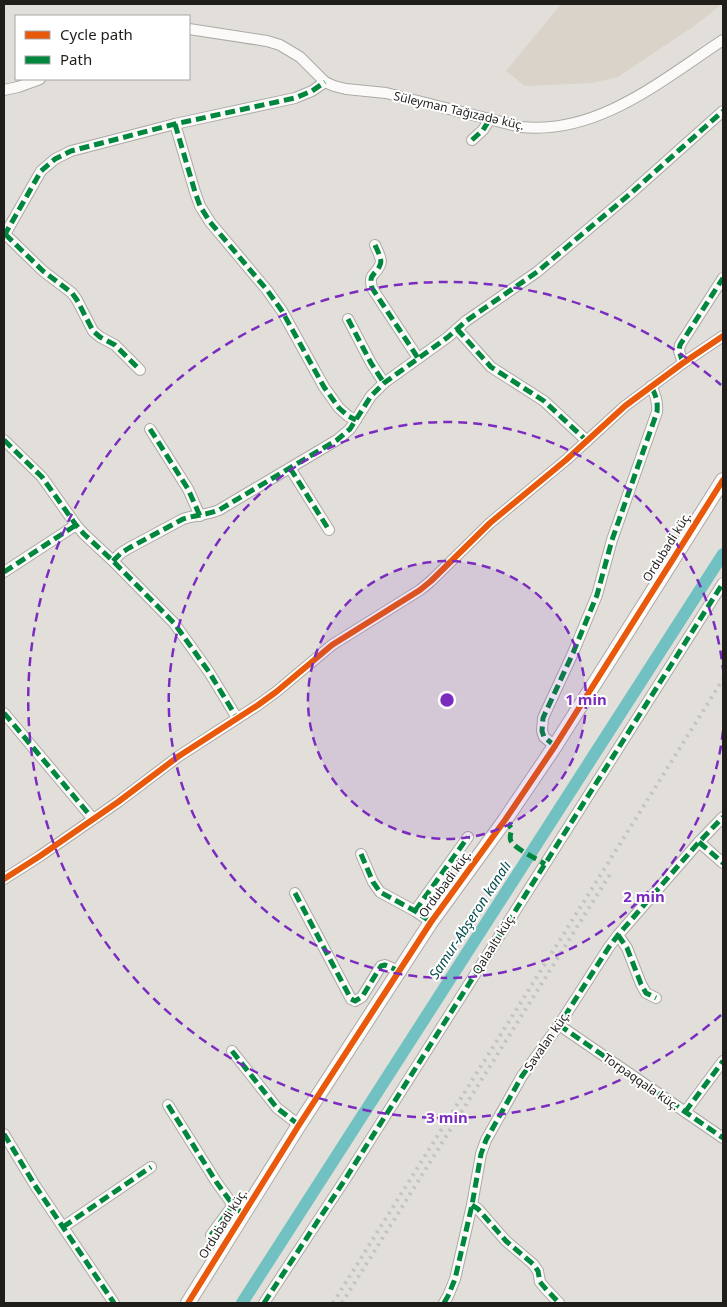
<svg xmlns="http://www.w3.org/2000/svg" width="727" height="1307" font-family="'Noto Sans',sans-serif">
<rect width="100%" height="100%" fill="#e2dfda"/>
<polygon fill="#d9d3c9" points="561,4 722,4 697,24 618,77 593,83 525,86 506,71"/>
<g fill="none" stroke-linecap="round" stroke-linejoin="round">
<polyline stroke="#71c1c2" stroke-width="12" points="242,1303 723,554"/>
<g stroke="#acaaa6" stroke-width="12">
<g id="street">
<path d="M 189,29 L 267,41 L 280,45 L 300,57 L 325,82 L 334,86 L 346,89 L 386,93 L 521,127 C 598,135 662,80 723,40"/>
<polyline points="4,90 18,87 40,79"/>
<polyline points="175,124 195,192 200,206 210,222 267,290 282,311 324,387 339,408 348,416 356,420"/>
<polyline points="472,140 483,130 490,119"/>
<polyline points="5,234 43,271 72,293 77,300 93,331 100,337 115,345 140,370"/>
<polyline points="4,236 41,171 55,159 71,151 175,124 295,98 312,91 325,82"/>
<path d="M 375,245 C 377,250 383,260 380,265 C 376,276 368,272 372,288 L 418,358"/>
<polyline points="348,319 371,363 384,383"/>
<polyline points="457,329 491,367 544,401 587,441"/>
<polyline points="683,363 679,351 680,345 723,278"/>
<polyline points="150,429 188,489 200,516"/>
<polyline points="4,440 42,477 76,525 84,534 113,561 174,623 209,672 237,718"/>
<polyline points="290,468 329,530"/>
<path d="M 113,561 L 121,553 L 129,548 L 183,519 C 195,515 207,515 219,510 L 337,440 L 350,429 L 371,396 L 384,383 L 448,337 L 466,321 L 537,272 L 630,194 L 723,111"/>
<polyline points="4,572 76,525"/>
<polyline points="4,713 93,819"/>
<path d="M 555,746 L 544,737 L 542,731 L 543,718 L 573,653 L 597,595 L 612,540 L 657,412 C 658,402 656,395 651,386"/>
<polyline points="699,842 723,863"/>
<polyline points="361,854 373,882 380,892 415,911 431,922"/>
<polyline points="4,879 40,856 118,802 179,756 258,705 276,692 332,645 420,590 431,581 490,523 566,460 625,406 683,363 723,336"/>
<polyline points="295,893 351,999 355,1001 362,997 381,966 385,965 399,971"/>
<polyline points="415,911 468,837"/>
<polyline points="618,935 627,948 641,984 646,993 656,998"/>
<polyline points="559,1025 723,1138"/>
<polyline points="232,1051 277,1108 299,1125"/>
<polyline points="168,1105 217,1183 233,1205 243,1214"/>
<polyline points="685,1112 723,1061"/>
<polyline points="4,1134 36,1187 114,1303"/>
<polyline points="472,1205 478,1209 506,1241 533,1264 538,1271 540,1282 545,1288 559,1303"/>
<polyline points="63,1227 151,1167"/>
<polyline points="211,1235 233,1205"/>
<polyline points="264,1303 346,1178 723,583"/>
<polyline points="444,1303 448,1296 455,1279 472,1205 481,1154 486,1140 522,1076 559,1025 609,947 618,935 699,842 723,817"/>
</g>
</g>
<g stroke="#acaaa6" stroke-width="16">
<polyline id="secondary" points="188,1303 299,1125 431,922 505,820 555,746 723,480"/>
</g>
<use href="#street" stroke="#fbfaf9" stroke-width="10"/>
<use href="#secondary" stroke="#fbfaf9" stroke-width="14"/>
<g stroke="#c4c4c2" stroke-width="4" stroke-dasharray="2.5 5" stroke-linecap="butt">
<polyline points="333,1303 723,679"/>
<polyline points="342,1303 612,871"/>
</g>
<g stroke="#00873e" stroke-width="5" stroke-dasharray="10 5" stroke-linecap="butt">
<polyline points="175,124 195,192 200,206 210,222 267,290 282,311 324,387 339,408 348,416 356,420"/>
<polyline points="472,140 483,130 490,119"/>
<polyline points="5,234 43,271 72,293 77,300 93,331 100,337 115,345 140,370"/>
<polyline points="4,236 41,171 55,159 71,151 175,124 295,98 312,91 325,82"/>
<path d="M 375,245 C 377,250 383,260 380,265 C 376,276 368,272 372,288 L 418,358"/>
<polyline points="348,319 371,363 384,383"/>
<polyline points="457,329 491,367 544,401 587,441"/>
<polyline points="683,363 679,351 680,345 723,278"/>
<polyline points="150,429 188,489 200,516"/>
<polyline points="4,440 42,477 76,525 84,534 113,561 174,623 209,672 237,718"/>
<polyline points="290,468 329,530"/>
<path d="M 113,561 L 121,553 L 129,548 L 183,519 C 195,515 207,515 219,510 L 337,440 L 350,429 L 371,396 L 384,383 L 448,337 L 466,321 L 537,272 L 630,194 L 723,111"/>
<polyline points="4,572 76,525"/>
<polyline points="4,713 93,819"/>
<path d="M 555,746 L 544,737 L 542,731 L 543,718 L 573,653 L 597,595 L 612,540 L 657,412 C 658,402 656,395 651,386"/>
<path d="M 505,820 L 512,829 C 511,833 509,837 511,841 C 515,849 537,859 545,864"/>
<polyline points="699,842 723,863"/>
<polyline points="361,854 373,882 380,892 415,911 431,922"/>
<polyline points="295,893 351,999 355,1001 362,997 381,966 385,965 399,971"/>
<polyline points="415,911 468,837"/>
<polyline points="618,935 627,948 641,984 646,993 656,998"/>
<polyline points="559,1025 723,1138"/>
<polyline points="232,1051 277,1108 299,1125"/>
<polyline points="168,1105 217,1183 233,1205 243,1214"/>
<polyline points="685,1112 723,1061"/>
<polyline points="4,1134 36,1187 114,1303"/>
<polyline points="472,1205 478,1209 506,1241 533,1264 538,1271 540,1282 545,1288 559,1303"/>
<polyline points="63,1227 151,1167"/>
<polyline points="211,1235 233,1205"/>
<polyline points="264,1303 346,1178 723,583"/>
<polyline points="444,1303 448,1296 455,1279 472,1205 481,1154 486,1140 522,1076 559,1025 609,947 618,935 699,842 723,817"/>
</g>
<g stroke="#fff" stroke-width="9">
<g id="cycleway">
<polyline points="4,879 40,856 118,802 179,756 258,705 276,692 332,645 420,590 431,581 490,523 566,460 625,406 683,363 723,336"/>
<polyline points="188,1303 299,1125 431,922 505,820 555,746 723,480"/>
</g>
</g>
<use href="#cycleway" stroke="#e8590c" stroke-width="6"/>
</g>
<circle cx="447" cy="700" r="139" fill="#7b2cbf" fill-opacity=".12"/>
<g fill="none" stroke="#7b2cbf" stroke-width="2.5" stroke-dasharray="9 6">
<circle cx="447" cy="700" r="139"/>
<path d="M723 731A278 278 0 1 1 723 669"/>
<path d="M721 1015A418 418 0 1 1 721 385"/>
</g>
<g text-anchor="middle" stroke-width="4" stroke-linejoin="round" paint-order="stroke">
<g font-size="12" fill="#201e1b" stroke="#fff">
<text transform="translate(459 111) rotate(13)" y="4">Süleyman Tağızadə küç.</text>
<text transform="translate(667 547) rotate(-58)" y="4">Ordubadi küç.</text>
<text transform="translate(445 884) rotate(-54)" y="4">Ordubadi küç.</text>
<text transform="translate(494 944) rotate(-58)" y="4">Qalaaltı küç.</text>
<text transform="translate(547 1041) rotate(-55)" y="4">Savalan küç.</text>
<text transform="translate(641 1082) rotate(35)" y="4">Torpaqqala küç.</text>
<text transform="translate(223 1224) rotate(-58)" y="4">Ordubadi küç.</text>
</g>
<g font-size="14" font-style="italic" fill="#074d4f" stroke="#fff">
<text transform="translate(470 920) rotate(-57)" y="5">Samur-Abşeron kanalı</text>
</g>
</g>
<circle cx="447" cy="700" r="8" fill="#7b2cbf" stroke="#fff" stroke-width="2.5"/>
<g font-size="15" text-anchor="middle" font-weight="bold" fill="#7b2cbf" stroke="#fff" stroke-width="4" stroke-linejoin="round" paint-order="stroke">
<text x="586" y="705">1 min</text>
<text x="644" y="902">2 min</text>
<text x="447" y="1123">3 min</text>
</g>
<rect width="727" height="1307" fill="none" stroke="#201e1b" stroke-width="10"/>
<rect x="15" y="15" width="175" height="65" fill="#ffffff" stroke="#a6a5a4"/>
<rect x="25" y="31" width="25" height="8" fill="#e8590c" stroke="#a6a5a4"/>
<text x="60" y="40" font-size="15" fill="#201e1b">Cycle path</text>
<rect x="25" y="56" width="25" height="8" fill="#00873e" stroke="#a6a5a4"/>
<text x="60" y="65" font-size="15" fill="#201e1b">Path</text>
</svg>
